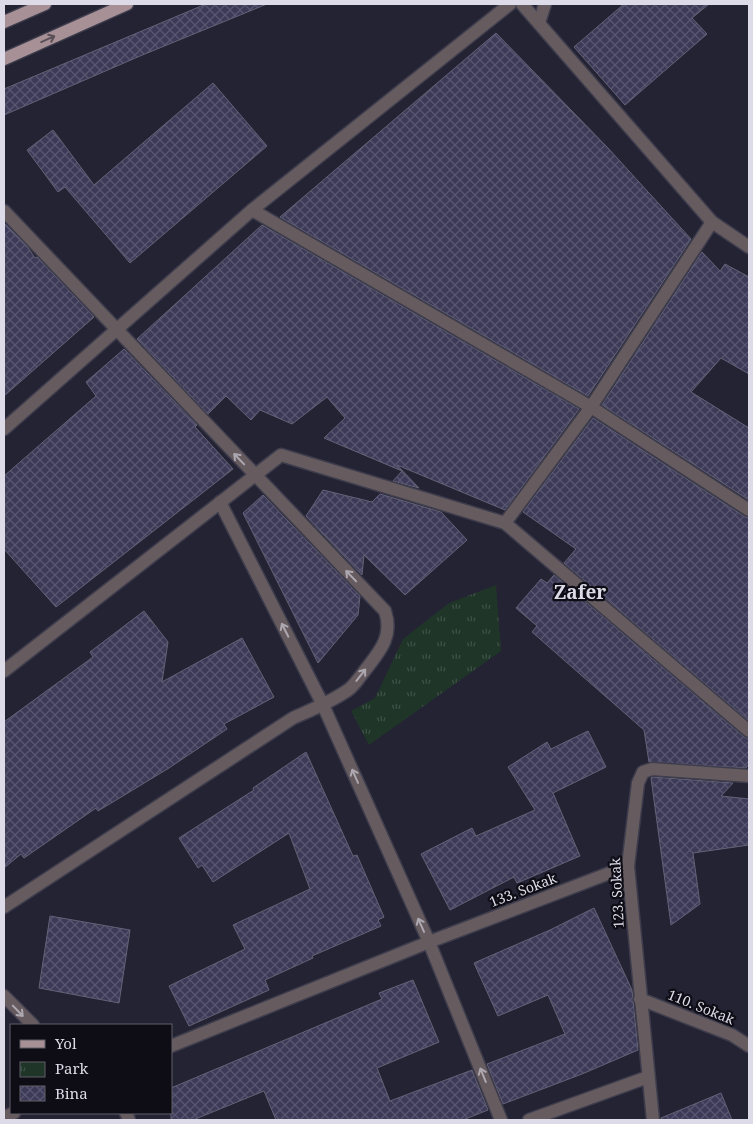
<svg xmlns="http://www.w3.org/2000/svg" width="753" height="1124" font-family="'Noto Serif',serif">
<defs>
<pattern id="park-tufts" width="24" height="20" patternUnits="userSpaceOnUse" patternTransform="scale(1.25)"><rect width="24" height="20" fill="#1f3528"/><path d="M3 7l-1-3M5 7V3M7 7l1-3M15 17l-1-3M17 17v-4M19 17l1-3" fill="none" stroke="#3f5247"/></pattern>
<pattern id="building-cross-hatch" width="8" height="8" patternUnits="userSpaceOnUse" patternTransform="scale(1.25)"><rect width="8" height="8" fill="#3d3a58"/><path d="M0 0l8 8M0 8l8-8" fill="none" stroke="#585670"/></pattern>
</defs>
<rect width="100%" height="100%" fill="#242334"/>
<polygon fill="url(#park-tufts)" points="496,585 501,651 369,745 351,711 375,698 403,639 449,603"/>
<g fill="url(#building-cross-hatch)" stroke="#636277">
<polygon points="206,4 267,4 140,56 4,115 4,89"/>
<polygon points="624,4 709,4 692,18 707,34 625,105 574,47"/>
<polygon points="496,33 607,147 691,239 588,396 280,217"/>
<polygon points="213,83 267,146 130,263 65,187 58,192 27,150 53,130 94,185"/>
<polygon points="4,223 27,246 35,258 37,257 94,317 4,396"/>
<polygon points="262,225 579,409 505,510 397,465 419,488 393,481 402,471 324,438 345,418 327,397 292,424 260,410 251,420 226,396 208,414 137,339"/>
<polygon points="702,252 720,271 725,264 749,277 749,374 721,358 691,392 749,428 749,500 602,405"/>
<polygon points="124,349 197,425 195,427 233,469 56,607 4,549 4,476 96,396 86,382"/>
<polygon points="593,418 745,517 749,518 749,721 564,563 576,549 523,512"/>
<polygon points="323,490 372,502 380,494 441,512 467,540 405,595 364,555 362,575 306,516"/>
<polygon points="263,495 360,596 358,615 318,663 243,513"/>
<polygon points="554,575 744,737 749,739 749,764 746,768 649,762 644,730 532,632 537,626 516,608 541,579 547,583"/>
<polygon points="144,611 168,642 162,682 242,638 274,697 224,724 227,729 169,768 98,811 96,808 24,858 21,854 4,868 4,722 93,657 90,652"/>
<polygon points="588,731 606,767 553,793 580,856 517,883 514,877 450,910 421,854 472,828 476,836 535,810 508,767 547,742 551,749"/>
<polygon points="306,752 353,856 357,855 384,917 378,920 381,926 312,956 313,958 265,980 269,990 189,1026 169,986 245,949 233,925 310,889 289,833 213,882 202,865 198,868 179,838 254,790 253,788"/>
<polygon points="653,777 733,783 721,796 749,799 749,845 693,853 700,904 671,925 651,778"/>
<polygon points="594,908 632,990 638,1050 582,1074 503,1104 487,1064 565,1034 548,995 498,1016 474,963 550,930"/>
<polygon points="50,916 130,930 119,1003 39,988"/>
<polygon points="413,980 439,1042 377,1068 390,1101 472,1070 488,1110 463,1120 276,1120 264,1091 193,1120 171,1120 171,1088 382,999 379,993"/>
<polygon points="721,1093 732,1120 661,1120 661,1118"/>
</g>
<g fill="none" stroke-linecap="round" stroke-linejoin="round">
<g stroke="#3e3d4d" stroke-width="15">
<g id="minor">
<polyline points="522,4 712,222 749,247"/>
<polyline points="539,23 545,4"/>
<polyline points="252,210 591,407 749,510"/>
<path d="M 4,211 L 385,611 C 394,638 378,653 363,673 C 358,679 354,686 348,690 C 331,702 311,710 293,718 L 4,907"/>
<polyline points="4,429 252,210 510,4"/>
<polyline points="220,502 323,705 429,942 501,1120"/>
<polyline points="505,523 591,407 712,222"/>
<polyline points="4,671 281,455 505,523 749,731"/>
<polyline points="4,996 33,1025"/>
<polyline points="640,999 732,1035 749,1046"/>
<polyline points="171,1046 429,942 628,866"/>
<polyline points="126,1113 129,1120"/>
<polyline points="4,1117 14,1113"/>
<polyline points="529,1120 648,1077"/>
<polyline points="653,1120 628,866 638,783 643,772 652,769 749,776"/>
</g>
</g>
<g stroke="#3e3d4d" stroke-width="15">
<g id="major">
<polyline points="4,22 45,4"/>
<polyline points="4,59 127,4"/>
</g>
</g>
<use href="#minor" stroke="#665b5e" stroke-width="12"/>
<use href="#major" stroke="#a79196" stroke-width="12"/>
</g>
<defs><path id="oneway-shaft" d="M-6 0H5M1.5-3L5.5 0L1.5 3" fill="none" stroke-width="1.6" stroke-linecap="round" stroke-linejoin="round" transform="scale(1.25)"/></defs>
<use stroke="#5a4f56" href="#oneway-shaft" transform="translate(48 39) rotate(-24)"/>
<g stroke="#ada8b0">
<use href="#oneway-shaft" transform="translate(239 459) rotate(-134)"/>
<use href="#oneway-shaft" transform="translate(351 576) rotate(-134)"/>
<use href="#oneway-shaft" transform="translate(285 630) rotate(-117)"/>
<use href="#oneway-shaft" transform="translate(361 675) rotate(-52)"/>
<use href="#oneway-shaft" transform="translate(355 776) rotate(-114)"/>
<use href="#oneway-shaft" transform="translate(421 925) rotate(-114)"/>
<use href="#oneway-shaft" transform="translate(18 1011) rotate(46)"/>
<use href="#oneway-shaft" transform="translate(483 1075) rotate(-112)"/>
</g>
<g text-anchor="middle" stroke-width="4.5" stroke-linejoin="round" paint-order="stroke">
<g font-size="14" fill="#dcdbe7" stroke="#0e0d15">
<text transform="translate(523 890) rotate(-21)" y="5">133. Sokak</text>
<text transform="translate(617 893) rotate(-93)" y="5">123. Sokak</text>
<text transform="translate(701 1007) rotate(22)" y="5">110. Sokak</text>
</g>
<g font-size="19" font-weight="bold" fill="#dcdbe7" stroke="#0e0d15">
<text x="580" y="599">Zafer</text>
</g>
</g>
<rect width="753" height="1124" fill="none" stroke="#dcdbe7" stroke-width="10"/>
<rect x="10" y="1024" width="162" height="90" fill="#0e0d15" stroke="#605f69"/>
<rect x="20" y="1040" width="25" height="8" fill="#a79196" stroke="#605f69"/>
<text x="55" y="1049" font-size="15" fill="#dcdbe7">Yol</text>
<rect x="20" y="1062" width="25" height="15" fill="url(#park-tufts)" stroke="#605f69"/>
<text x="55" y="1074" font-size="15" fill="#dcdbe7">Park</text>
<rect x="20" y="1086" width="25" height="15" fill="url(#building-cross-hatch)" stroke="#605f69"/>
<text x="55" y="1099" font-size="15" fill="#dcdbe7">Bina</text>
</svg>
